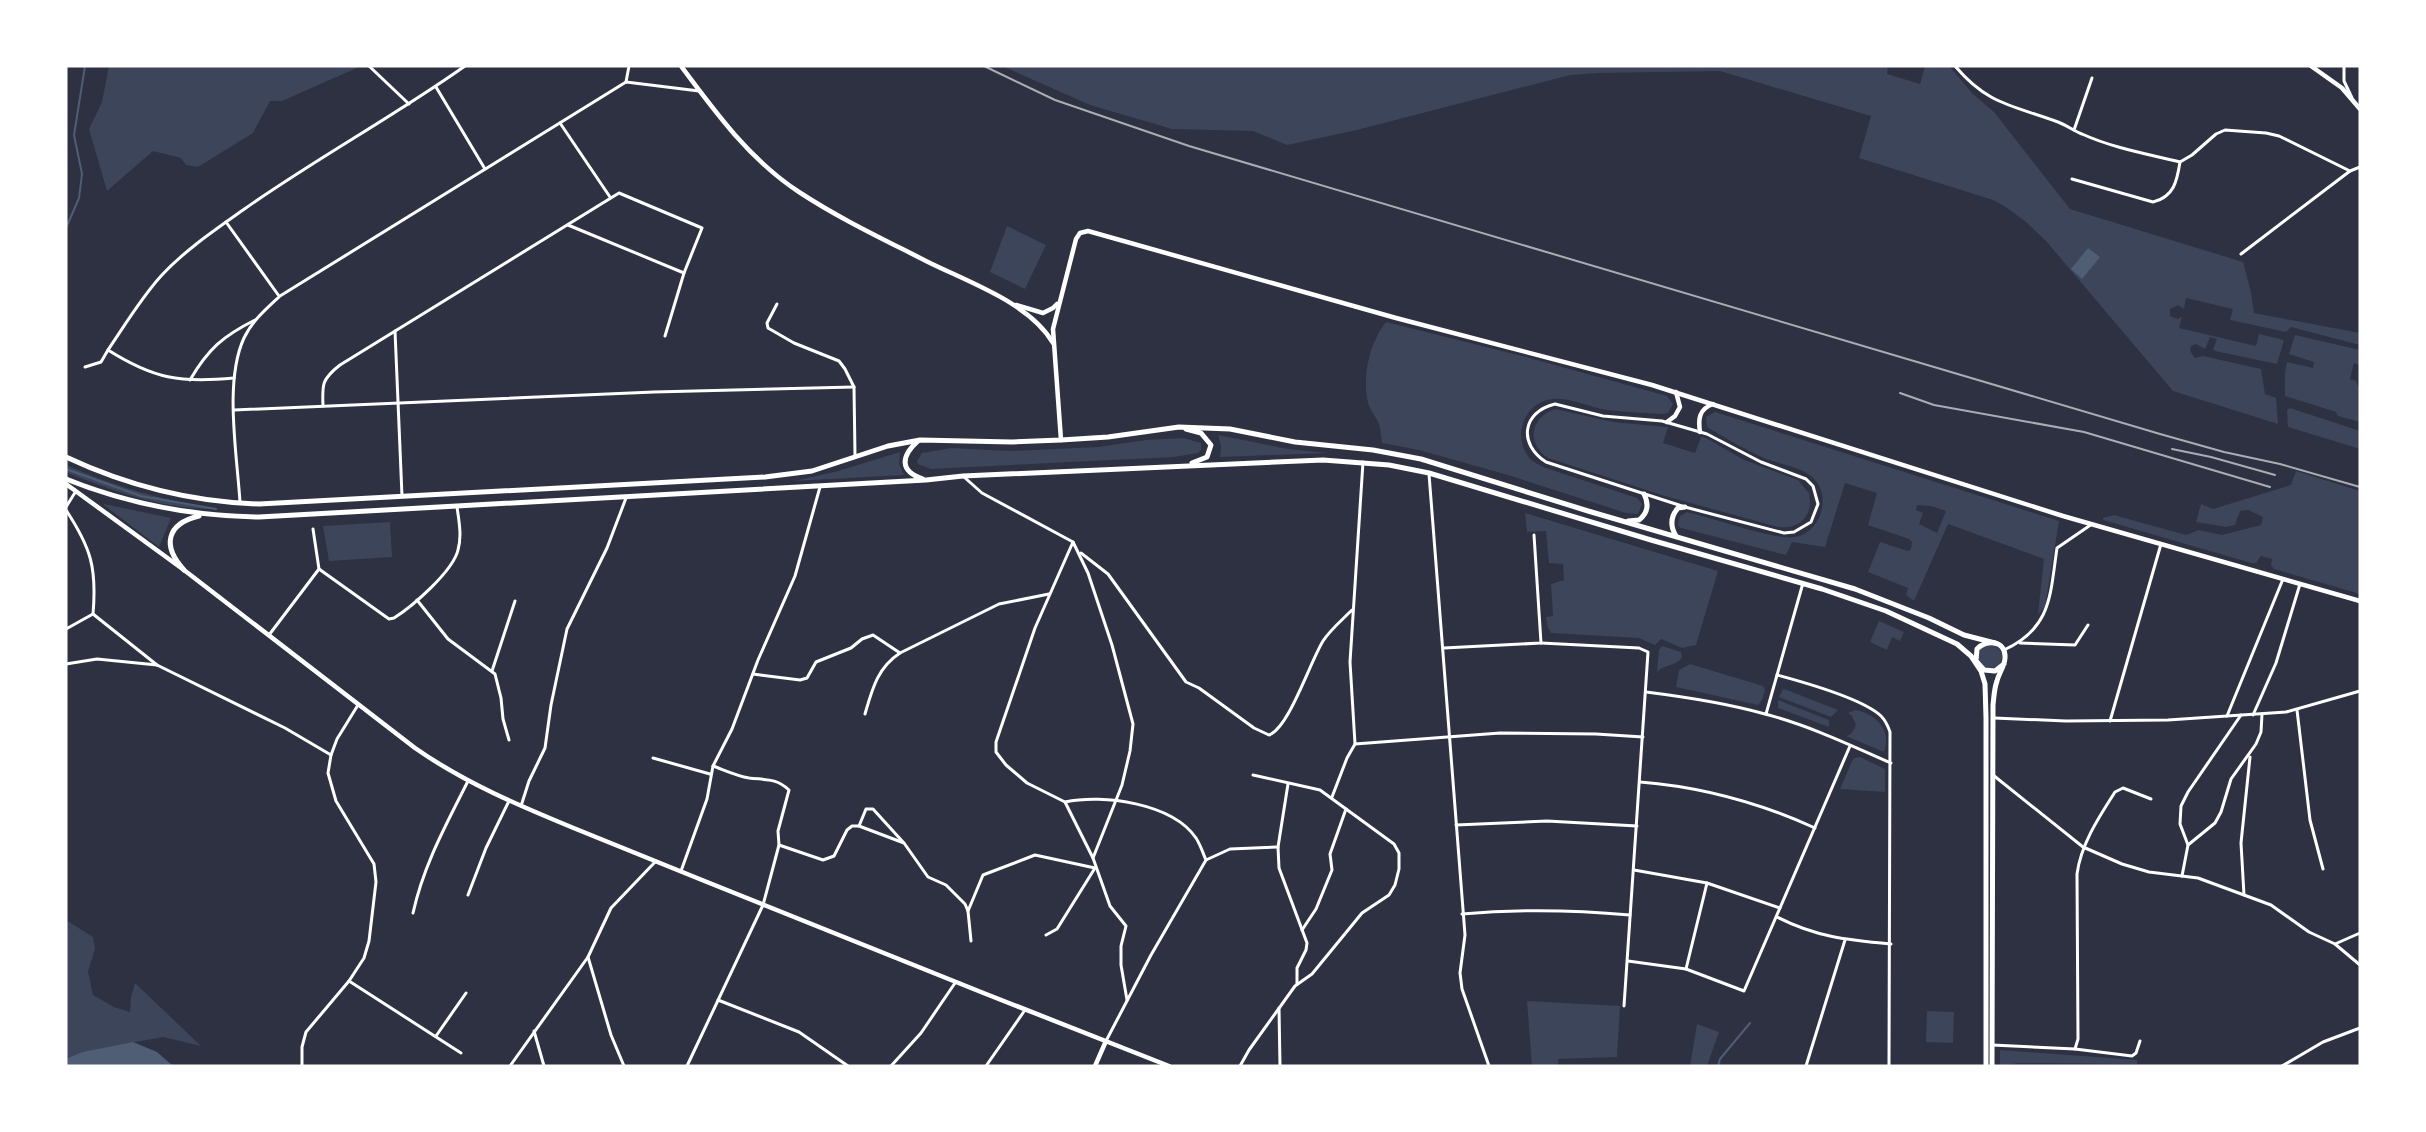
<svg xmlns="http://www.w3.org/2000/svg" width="2426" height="1132" font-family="Commissioner,sans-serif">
<rect width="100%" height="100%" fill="#2d3142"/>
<g fill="#3c4559" fill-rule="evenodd">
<polygon points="109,66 359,66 359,67 282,101 270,101 253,133 198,167 186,165 181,158 153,151 107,191 89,129 102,102"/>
<polygon points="1002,66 1888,66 1887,74 1920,84 1925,66 1949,66 1973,94 1994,112 2070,209 2243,262 2251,292 2254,313 2360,333 2360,345 2291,327 2286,332 2230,320 2233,309 2186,298 2184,309 2178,305 2170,309 2170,316 2178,319 2182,316 2179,328 2256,346 2259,334 2284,340 2277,364 2215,351 2213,349 2217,339 2210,337 2205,349 2196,344 2191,346 2190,351 2195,358 2203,356 2261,369 2265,394 2276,398 2278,424 2173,391 2046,241 2026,222 2006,207 1993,200 1859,158 1871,116 1720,71 1598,73 1570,75 1357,130 1287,145 1253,131 1172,129 1090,105"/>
<polygon points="1007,226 1046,245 1025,289 990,272"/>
<path d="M 1386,322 L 1526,357 L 1667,396 L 1673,404 L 1668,413 L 1662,414 C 1644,413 1625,412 1607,410 C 1587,407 1567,395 1547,400 C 1524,406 1513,436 1528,456 C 1531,461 1538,464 1543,467 L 1637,498 L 1642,504 L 1638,514 L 1626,513 L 1508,475 L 1419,450 L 1382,443 C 1381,436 1381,427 1377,420 C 1374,414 1370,410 1368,403 C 1362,377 1369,343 1386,322 Z"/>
<polygon points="2295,335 2360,350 2360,365 2354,363 2350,379 2356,381 2360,391 2360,422 2338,416 2336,412 2285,396 2285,372 2287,362 2313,368 2314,362 2289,354"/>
<polygon points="2290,408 2360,431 2360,449 2288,427 2287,410"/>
<path d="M 1555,409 L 1613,422 L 1668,427 L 1663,443 L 1695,453 L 1701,437 L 1706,438 L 1744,460 L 1798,480 L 1809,493 C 1814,515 1800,530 1778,527 L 1665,496 L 1548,458 C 1526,444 1530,417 1555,409 Z"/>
<path d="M 1715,412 L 2059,521 L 2045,607 L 2038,614 L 2044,559 L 1948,524 L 1914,601 L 1906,595 L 1908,588 L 1868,572 L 1880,542 L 1908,551 L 1911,549 L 1912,542 L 1909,539 L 1868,525 L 1877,493 L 1845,483 L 1825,547 L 1792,542 L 1786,555 L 1681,528 L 1678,525 L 1680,516 L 1687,512 C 1710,517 1777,541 1795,537 C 1822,532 1833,494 1811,476 C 1798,466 1778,464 1764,458 C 1744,449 1725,438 1707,427 L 1706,417 ZM 1917,505 L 1931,506 L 1946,511 L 1937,533 L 1919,524 L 1923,513 L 1916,510 Z"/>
<polygon points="1218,435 1288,449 1328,453 1220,457 1221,446"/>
<polygon points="1183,438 1201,443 1201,450 1198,453 1174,457 931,469 918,464 917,461 922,453 951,448 1010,451 1098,447 1146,440"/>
<polygon points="900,452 899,464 904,475 794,481 838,471"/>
<path d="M 66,465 C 115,487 163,500 216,509 C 165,510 112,491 66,472 Z"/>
<polygon points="2296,471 2360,491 2360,594 2274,569 2271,565 2272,559 2261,556 2256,563 2251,563 2103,520 2103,518 2114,515 2186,535 2199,530 2222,535 2261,525 2263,517 2248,510 2240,511 2235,525 2226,527 2196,522 2201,504 2213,509 2291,485"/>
<polygon points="104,504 171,518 159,547 104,505"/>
<polygon points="1525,513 1718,571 1696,645 1682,648 1661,639 1655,645 1639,638 1551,633 1548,628 1546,617 1553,616 1551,584 1564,580 1563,564 1549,563 1546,531 1527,532"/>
<polygon points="390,522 392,557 329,561 323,526"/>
<polygon points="1879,621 1904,632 1900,641 1892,637 1887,650 1870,642"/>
<circle cx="1990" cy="657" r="12"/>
<path d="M 1662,646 L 1681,652 L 1682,657 C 1676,667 1664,664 1657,672 L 1659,650 Z"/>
<polygon points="1690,664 1763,686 1765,690 1762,700 1758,705 1676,687 1679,670"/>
<polygon points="1783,689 1787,690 1838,710 1831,717 1779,697"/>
<polygon points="1778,700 1829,720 1829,727 1778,708"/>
<path d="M 1856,710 C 1877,715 1892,730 1884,752 L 1846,736 L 1851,734 L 1856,725 L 1852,716 L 1848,713 Z"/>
<polygon points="1860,757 1885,769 1885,792 1840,789 1852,761 1854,758"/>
<polygon points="66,920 93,937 95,949 88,971 93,995 114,1007 130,1012 131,997 135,983 201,1046 163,1037 82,1052 66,1059"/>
<polygon points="1527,1001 1620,1006 1617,1057 1558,1059 1558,1066 1532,1066"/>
<polygon points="1927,1011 1954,1012 1953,1043 1926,1042"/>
<polygon points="1697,1024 1719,1032 1707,1066 1690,1066"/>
<polygon points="2000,1050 2137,1060 2137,1064 2019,1063 2000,1066"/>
</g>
<g fill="#4f5d75">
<polygon points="2088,248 2100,257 2082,279 2071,269"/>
<polygon points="133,1042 157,1052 173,1066 66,1066 66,1059 82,1052"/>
</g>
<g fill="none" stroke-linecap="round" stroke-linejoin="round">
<g stroke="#4f5d75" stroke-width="2">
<polyline points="66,228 79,198 82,174 74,135 85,66"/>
<polyline points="66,469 141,496 216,509"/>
<polyline points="1718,1066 1720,1059 1750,1023"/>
</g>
<g stroke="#fff" stroke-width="3">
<polyline points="369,66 409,104"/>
<path d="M 1955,66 C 1988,105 2012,105 2058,122 C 2066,125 2074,131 2082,134 C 2113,148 2147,154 2180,162 L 2192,155 L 2216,134 L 2225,130 L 2266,133 L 2279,136 L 2350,171"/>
<polyline points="2344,66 2344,81 2352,98"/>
<polyline points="626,82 629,66"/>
<polyline points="436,87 485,169"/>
<polyline points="560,123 610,197"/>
<polyline points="2074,130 2092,78"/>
<path d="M 2072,179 L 2153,202 C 2174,197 2177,181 2180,162"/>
<polyline points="226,222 279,296"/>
<polyline points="568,225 684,273"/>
<polyline points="2241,254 2350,171 2360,167"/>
<polyline points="777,304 767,323 768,328 794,343 839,361 845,369 854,387 855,456"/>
<polyline points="395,331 402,496"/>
<path d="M 108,350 C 125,325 141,298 161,276 C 185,250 215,230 243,210 C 315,159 393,117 465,66"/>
<path d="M 85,367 L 101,362 L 108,350 C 154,379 180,383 234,378"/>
<path d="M 190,380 C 208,349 223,336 255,320"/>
<path d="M 1555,404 L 1603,416 L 1662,421 L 1707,434 L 1761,462 L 1806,479 L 1813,486 L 1818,504 L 1811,522 L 1794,532 L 1784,533 L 1685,507 L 1546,462 C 1518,444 1522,412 1555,404 Z"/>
<path d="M 323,406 C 322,384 322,379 340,365 L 619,193 L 702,228 L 684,273 L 665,336"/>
<polyline points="234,410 654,392 854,387"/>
<polyline points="1363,462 1350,662 1355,744 1500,733 1596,734 1643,737"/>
<polyline points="1429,474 1465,935 1460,973 1462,989 1489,1066"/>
<polyline points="964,477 982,493 1073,542 1088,573 1112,645 1133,724 1130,751 1122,785 1093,858 1110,906 1126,926 1121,946 1121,965 1127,1000"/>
<path d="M 240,502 C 237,454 224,381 244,338 C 252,321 266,309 280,296 L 626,82 L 699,91"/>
<polyline points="66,507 76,491"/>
<path d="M 66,510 C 91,548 97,568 93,614"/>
<polyline points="1073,542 1035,628 996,742 996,752 1006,765 1027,783 1065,802 1093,858"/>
<path d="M 1081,553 L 1108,574 L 1186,682 L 1199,688 L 1254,728 L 1269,735 C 1289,728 1310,662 1323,641 C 1330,630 1342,620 1352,610"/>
<path d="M 319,569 L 389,619 L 394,618 C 413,606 453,571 458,550 C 462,536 459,521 457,507"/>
<polyline points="417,600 448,639 495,674 501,698 503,719 509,740"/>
<polyline points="93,614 157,665"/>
<polyline points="66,629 93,614"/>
<polyline points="269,635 319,569 313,529"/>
<polyline points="1541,643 1639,648 1648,652 1624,1006"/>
<polyline points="2020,643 2075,645 2088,625"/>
<polyline points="1444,648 1541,643 1534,535"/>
<path d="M 2004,650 C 2052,628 2050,595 2057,548 L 2092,524"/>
<polyline points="66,664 97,659 157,665 285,728 331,755"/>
<polyline points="492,671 515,601"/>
<polyline points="753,674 800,680 807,678 816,662 851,648 862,639 873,635 900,653"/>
<path d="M 1777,675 C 1803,682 1862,698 1881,716 C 1886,721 1888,726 1890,732 L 1889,1066"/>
<path d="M 1646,692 C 1686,697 1726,703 1765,714 C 1808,725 1850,745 1891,763"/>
<polyline points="2297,710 2310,820 2323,869"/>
<path d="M 865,714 C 872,690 877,668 900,653 L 999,604 L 1049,594"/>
<polyline points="1766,714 1803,583"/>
<polyline points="2253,715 2276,663 2300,584"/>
<polyline points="2227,716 2283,579"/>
<polyline points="1994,718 2066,721 2168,720 2286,712 2360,691"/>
<polyline points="2110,721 2161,544"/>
<polyline points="653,758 710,774"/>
<polyline points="1993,775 2083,847 2122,864 2149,872 2198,878 2271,905 2309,932 2335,944 2360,965"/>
<path d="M 1640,782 C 1703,787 1758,802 1815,828"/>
<polyline points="1288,784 1278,847 1279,868 1307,943 1306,950 1297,968 1297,984"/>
<polyline points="1332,797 1347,758 1355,744"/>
<path d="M 1065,802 C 1103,794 1172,803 1196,838 C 1200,844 1203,853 1206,860"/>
<polyline points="521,806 529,781 545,748 551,705 567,629 607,548 626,498"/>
<polyline points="1456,825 1547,821 1637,826"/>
<polyline points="859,826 866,809 873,809 903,842"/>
<polyline points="779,845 823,860 834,856 847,830 852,826 859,826 904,843 928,877 946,885 965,904 968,911 971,941"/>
<polyline points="2188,845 2215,823 2221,812 2231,779 2256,744 2261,732 2262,714"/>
<polyline points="1634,870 1707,883 1780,908"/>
<polyline points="681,871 707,799 713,766 732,729 758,660 795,576 820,487"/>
<polyline points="2182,876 2188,845 2180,824 2181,806 2188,792 2241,715"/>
<polyline points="468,895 486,848 509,801"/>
<polyline points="2244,895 2241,843 2250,757"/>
<polyline points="968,911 983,875 1035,855 1095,868 1057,929 1046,935"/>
<path d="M 413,913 C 424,864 446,825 468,781"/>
<path d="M 1462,914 C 1519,909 1574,910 1630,915"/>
<path d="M 1777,917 C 1816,937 1847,940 1891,944"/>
<polyline points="1302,930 1316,909 1332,870 1330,854 1346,809"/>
<polyline points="2335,944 2360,933"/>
<polyline points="588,957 611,1035 624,1066"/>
<polyline points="1628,961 1686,969 1744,991 1850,746"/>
<polyline points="1686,969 1707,883"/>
<polyline points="349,981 461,1053"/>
<polyline points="718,1000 799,1032 848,1066"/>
<polyline points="1279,1008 1280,1066"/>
<polyline points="534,1031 544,1066"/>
<polyline points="436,1036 466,993"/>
<polyline points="1106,1041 1151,955 1206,860 1230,849 1278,847"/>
<polyline points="1992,1045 2075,1049 2132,1056 2136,1053 2140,1041"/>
<path d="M 2075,1049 L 2078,1039 L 2077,874 C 2081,844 2099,817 2115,792 L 2123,788 L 2151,799"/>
<polyline points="302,1066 302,1047 306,1032 349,981 364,958 369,941 376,882 374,864 336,801 328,773 331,755 337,739 358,705"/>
<polyline points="510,1066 588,957 611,908 656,861"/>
<path d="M 687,1066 L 763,905 L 779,845 L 778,831 L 789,790 C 776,778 766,780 749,778 C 737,776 724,770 713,766"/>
<polyline points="891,1066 921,1033 955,983"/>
<polyline points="986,1066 1025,1010"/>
<polyline points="1240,1066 1249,1050 1295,986 1312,974 1362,913 1389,895 1395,885 1399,869 1399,853 1394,844 1320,790 1253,775"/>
<polyline points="1806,1066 1845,940"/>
<polyline points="2282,1066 2323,1042 2360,1028"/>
</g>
<g stroke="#fff" stroke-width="4.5">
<path d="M 681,66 C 715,112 751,161 799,192 C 840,219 885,240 928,262 C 968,282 1030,303 1053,343"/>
<polyline points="2311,66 2342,88 2360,109"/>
<polyline points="1016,305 1043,313 1053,308 1057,304"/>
<polyline points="1667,422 1675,416 1680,407 1676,392"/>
<path d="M 1700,432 C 1698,419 1699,409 1713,404"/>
<polyline points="1061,440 1053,329 1076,239 1080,233 1088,231 1396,318 1652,385 2063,516 2360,601"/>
<polyline points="1095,1066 1106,1041"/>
</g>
<path stroke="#fff" stroke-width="4.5" d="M 66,484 L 184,570 L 415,748 C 465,783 520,806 576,829 C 618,846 660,863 702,880 C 857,943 1013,1005 1169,1066"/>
<g stroke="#fff" stroke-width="5">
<polyline points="1186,429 1201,433 1211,445 1207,457 1192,463"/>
<path d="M 918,441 C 901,456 899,471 923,479"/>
<path d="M 66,457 C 128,486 191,502 259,504 L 765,477 L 812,471 L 888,446 L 920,440 L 1012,442 L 1061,440 L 1108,437 L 1179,427 L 1230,429 L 1295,442 L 1373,450 L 1421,459 L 1588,511 L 1855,589 L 1929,618 L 1964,635 L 1995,643"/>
<path d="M 66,479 C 128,504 193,516 259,517 L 926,480 L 963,476 L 1323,460 L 1389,465 L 1429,473 L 1651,540 L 1822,589 L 1886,611 L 1957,644 L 1971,656 L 1981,671 L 1985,684 L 1986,718 L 1986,1066"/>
<path d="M 1628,521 L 1639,520 C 1648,513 1649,504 1644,494"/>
<path d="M 1676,536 C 1670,526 1670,517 1678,508 L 1685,507"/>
<path d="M 184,570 C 162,546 166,524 199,516"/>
<path d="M 1992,1066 L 1993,705 C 1994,697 1994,689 1997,681 C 1999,673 2005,665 2005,658 C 2006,640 1986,639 1977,649 L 1976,661 L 1984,670 L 1995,671 L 2004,664"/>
</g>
<g stroke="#abadb3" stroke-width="2">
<polyline points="984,66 1055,100 1189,146 2160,434 2224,452 2280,464 2360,487"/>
<polyline points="1900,393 1934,405 2084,432 2270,487"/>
<polyline points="2172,449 2211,457 2275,475"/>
</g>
</g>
<rect width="2426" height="1132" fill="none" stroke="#ffffff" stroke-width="135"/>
</svg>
